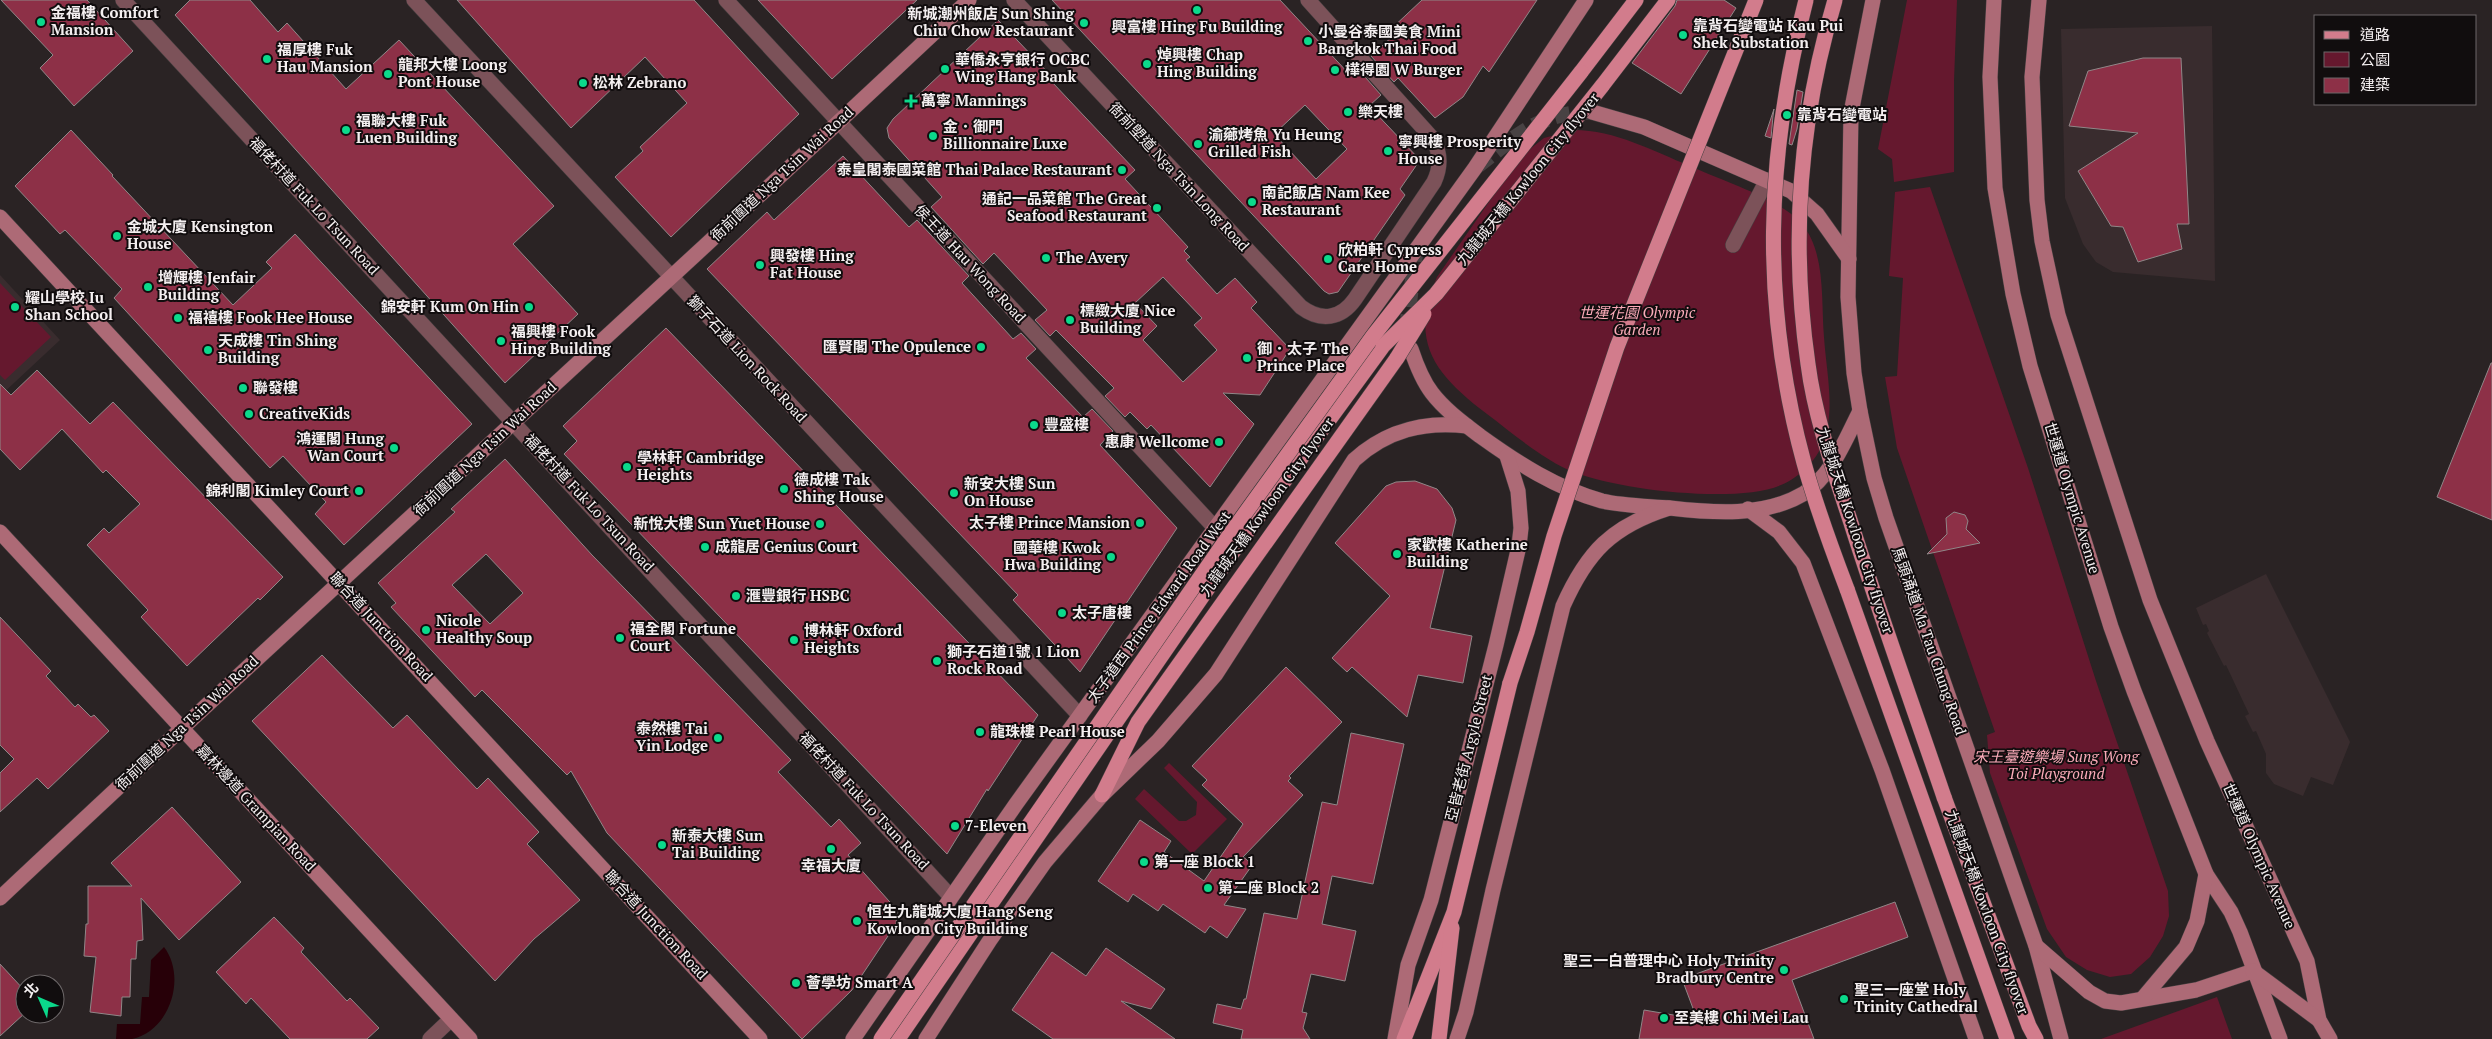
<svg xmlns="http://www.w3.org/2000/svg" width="2492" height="1039" font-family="'PT Serif','Noto Sans TC',serif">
<rect width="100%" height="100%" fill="#2a2324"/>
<g fill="#392c2e">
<polygon points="2212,26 2215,281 2113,272 2096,262 2083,244 2065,198 2061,29"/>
<polygon points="0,275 60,340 0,396"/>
<polygon points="2266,574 2350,742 2333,785 2311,777 2303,796 2274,784 2266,773 2266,754 2256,731 2253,732 2245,716 2249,714 2226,665 2224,666 2207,633 2209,631 2206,624 2203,625 2196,608"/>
</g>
<g fill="#65182e">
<polygon points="1907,0 1957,0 1954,81 1954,172 1894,182 1892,159 1878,149"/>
<path d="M 1574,130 C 1615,130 1653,151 1690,166 C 1720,180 1781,199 1802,224 C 1826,253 1821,301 1824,337 C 1826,370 1836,411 1823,443 C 1816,461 1800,477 1781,485 C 1737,504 1621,490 1576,473 C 1543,460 1515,435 1487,414 C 1436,375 1408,343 1437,277 L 1520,157 L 1544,138 Z"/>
<polygon points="1930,187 2028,468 2096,681 2168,891 2169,916 2163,936 2150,957 2131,974 2110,977 2087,970 2066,957 2047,929 1990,773 1987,735 1995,732 1897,448 1885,377 1897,376 1903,278 1889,276 1895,192"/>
<polygon points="0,283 51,337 5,380 0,375"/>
<polygon points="1169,763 1227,819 1192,854 1135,799 1144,789 1179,821 1186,821 1196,815 1197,802 1164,768"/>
<polygon points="2217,997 2232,1039 2101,1039"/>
</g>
<path fill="#270008" d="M 164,947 C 187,977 170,1031 132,1039 C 127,1039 121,1039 116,1039 L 117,1024 L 140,1024 L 142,997 L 149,997 L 151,960 Z"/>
<g fill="#8d3047" stroke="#908788" fill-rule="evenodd">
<polygon points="1,0 87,0 133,51 74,106 40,68 53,55"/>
<polygon points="190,0 250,0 278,32 287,23 346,89 399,40 554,206 513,244 578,314 505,383 175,15"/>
<polygon points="457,0 694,0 799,114 671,237 615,177 643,151 640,147 687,103 645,57 571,128"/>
<polygon points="758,0 917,0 832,79"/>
<path d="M 1052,0 L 1280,0 L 1351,76 L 1358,69 L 1381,95 L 1369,106 L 1420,160 L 1400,189 L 1405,195 L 1338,292 L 1329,294 L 1324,291 ZM 1305,105 L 1347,149 L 1316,179 L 1274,134 Z"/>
<polygon points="1422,0 1537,0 1489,72 1483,66 1463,97 1435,118 1398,78 1394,82 1371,56 1394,35 1390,30"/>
<polygon points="1677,0 1724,0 1736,8 1681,94 1632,63 1675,6"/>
<path d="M 998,20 L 1055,80 L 1052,82 L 1135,170 L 1125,179 L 1188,247 L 1184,251 L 1190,257 L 1186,260 L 1217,294 L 1235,278 L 1257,302 L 1251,308 L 1290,349 L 1260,395 L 1223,393 L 1254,424 L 1210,487 L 1151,425 L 1147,429 L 1130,412 L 1125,417 L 1105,396 L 1114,388 L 1056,330 L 1050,336 L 1035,320 L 1047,310 L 994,253 L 983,264 L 931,207 L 942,197 L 889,138 L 887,128 L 893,119 ZM 1163,277 L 1202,318 L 1194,325 L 1217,350 L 1183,382 L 1143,340 L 1157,326 L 1135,303 Z"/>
<polygon points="2143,58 2181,58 2189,224 2177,224 2182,249 2138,262 2123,227 2111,226 2078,171 2138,133 2069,126 2088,71"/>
<polygon points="1797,90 1803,92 1797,129 1792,145 1789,144"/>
<polygon points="1774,109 1773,116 1771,138 1765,136"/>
<polygon points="71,130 113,175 112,176 233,305 272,268 266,262 295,234 472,424 344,545 315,514 326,502 283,456 270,468 114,298 122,289 65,230 60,234 15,186"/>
<polygon points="843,156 909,227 917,220 969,276 962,283 1013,339 1021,333 1036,349 1026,358 1083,417 1092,409 1113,431 1100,445 1177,528 1080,672 1013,600 1018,595 707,269 767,212 774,220"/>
<polygon points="666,328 1038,715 988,791 987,789 947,854 564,454 577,441 563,426"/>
<polygon points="2491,363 2492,363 2492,520 2437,497"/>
<polygon points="37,370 90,424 113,402 283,577 260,600 258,598 187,666 141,617 148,610 87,545 104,528 109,533 140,504 106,470 103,473 62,429 20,470 0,449 0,384 11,395"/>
<path d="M 505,459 L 592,555 L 791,760 L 778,772 L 831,827 L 839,819 L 861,843 L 848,855 L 897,910 L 896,924 L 852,990 L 802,1039 L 607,833 L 571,771 L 567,775 L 482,690 L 475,697 L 391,607 L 396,603 L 378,583 L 455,512 L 451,509 ZM 486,554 L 523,593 L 490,624 L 452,585 Z"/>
<polygon points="1415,481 1437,489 1452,508 1456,520 1430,628 1472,636 1463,683 1418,675 1407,717 1352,667 1347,672 1332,658 1390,596 1335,543 1386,486 1396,482"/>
<polygon points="1954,512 1965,515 1968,521 1966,529 1980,543 1927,554 1947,534 1946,518"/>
<polygon points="0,617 51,671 46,676 75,707 78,704 91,717 94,715 109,731 48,789 37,778 0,812 0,773 14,759 0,745"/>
<polygon points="322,655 393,728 407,715 477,789 488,778 539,832 527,844 580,900 534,939 495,981 252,721"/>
<polygon points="1286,667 1342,722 1289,776 1291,778 1288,781 1303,795 1243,857 1253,864 1224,905 1246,909 1227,938 1210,926 1205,933 1163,904 1158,911 1133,894 1128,902 1098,881 1140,820 1171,841 1164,852 1204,881 1243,824 1202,785 1207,780 1192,766"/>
<polygon points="1351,733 1404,744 1373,884 1332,876 1322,924 1356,931 1345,981 1311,974 1302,1012 1307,1013 1303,1028 1310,1039 1241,1039 1243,1030 1213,1023 1217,1004 1241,1009 1244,999 1246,999 1264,913 1297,919 1322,802 1337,805"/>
<polygon points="172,807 241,882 179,940 141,898 143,940 137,941 136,959 131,959 130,997 122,997 121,1016 90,1012 96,957 84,956 86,924 88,924 88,886 132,886 111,863"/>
<polygon points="1895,902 1908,937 1792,980 1814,1039 1639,1039 1644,1010 1697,1019 1682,979"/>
<polygon points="274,917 304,948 301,952 347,1001 350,998 379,1028 367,1039 290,1039 251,998 246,1004 216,972"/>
<polygon points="1106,948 1165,989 1151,1009 1121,1001 1175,1039 1053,1039 1012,1010 1052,952 1086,976"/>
<polygon points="0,964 25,991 25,1013 0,1036"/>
</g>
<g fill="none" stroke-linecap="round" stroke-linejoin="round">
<g stroke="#484243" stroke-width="15" stroke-dasharray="15 8" stroke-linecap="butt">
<path d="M 1478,166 C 1516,136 1540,112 1591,112"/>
<polyline points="1408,330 1408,316 1416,250"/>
</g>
<g stroke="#464041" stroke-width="16">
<g id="street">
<polyline points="123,0 951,897"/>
<polyline points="414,0 1080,716"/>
<polyline points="726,0 1215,528"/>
<path d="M 1014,0 L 1301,307 C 1321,322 1341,319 1355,299 L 1434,182 C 1441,167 1441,154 1433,139 L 1308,0"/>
<polyline points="1733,245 1767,180"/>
<polyline points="430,1039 451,1019"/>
</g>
</g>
<g stroke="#464041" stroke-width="16">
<g id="secondary">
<polyline points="1873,0 1851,113 1848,297 1854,373 1860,411 1874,478 1886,518 2036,946 2061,1039"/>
<polyline points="1994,0 1990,77 1995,188 2013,294 2030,366 2111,627 2134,691 2206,874 2231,912 2240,932 2280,1039"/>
<polyline points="2039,0 2032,77 2037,200 2042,241 2058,315 2150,600 2207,741 2307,961 2319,1020 2330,1039"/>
<polyline points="1592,112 1644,127 1791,191 1817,214 1849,259"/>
<polyline points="0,217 760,1039"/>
<path d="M 1411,349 C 1416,364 1422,380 1432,393 C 1445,410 1463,423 1480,436 C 1519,464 1556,488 1602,501 C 1624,506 1647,506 1670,508 C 1713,513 1764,517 1803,494 C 1832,476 1845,440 1860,411"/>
<polyline points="1748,509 1779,532 1803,563 1882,770 1976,1039"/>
<polyline points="0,532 470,1039"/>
<path d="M 0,898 C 321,596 648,302 969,0"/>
<polyline points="2036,946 2089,992 2105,1001 2121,1003 2196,990 2253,971"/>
<polyline points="2253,971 2319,1020"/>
<polyline points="2143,998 2186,947 2197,921 2206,874"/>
<polyline points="853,1039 1016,804 1475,168 1586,0"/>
<path d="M 926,1039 L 990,940 L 1045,862 L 1102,795 L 1158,741 L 1216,674 L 1354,460 C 1387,430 1424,421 1467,426"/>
<polyline points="1395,1039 1408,965 1431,900 1496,645 1519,546 1521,528 1518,491 1507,456"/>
<path d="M 1457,1039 L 1466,1012 L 1493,890 L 1563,606 C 1587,552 1612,526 1669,508"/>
</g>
</g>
<g stroke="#464041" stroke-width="16">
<g id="primary">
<polyline points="1581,72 1636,0"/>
<polyline points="1602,86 1668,0"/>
<polyline points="1847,589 2007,1039"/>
<polyline points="1102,795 1138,722 1397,358"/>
<polyline points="1944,797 2029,1026 2036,1039"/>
<polyline points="898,1039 1239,543 1383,346"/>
<polyline points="1404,1039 1454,912 1510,683"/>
<polyline points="1439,1039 1452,928"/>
</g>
</g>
<use href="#street" stroke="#7c5259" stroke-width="15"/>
<use href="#secondary" stroke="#ad6a76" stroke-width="15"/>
<use href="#primary" stroke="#d27c8c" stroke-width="15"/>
<g stroke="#464041" stroke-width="16" stroke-linecap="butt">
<g id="primary-bridge">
<path d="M 1806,0 C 1765,158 1761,305 1804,463 C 1816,506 1831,547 1847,589"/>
<path d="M 1835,0 C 1799,120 1790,239 1808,364 C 1815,418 1834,471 1851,523 C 1880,615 1913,706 1944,797"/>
<polyline points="1383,346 1436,294 1602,86"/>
<polyline points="1397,358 1424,314"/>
<polyline points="1510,683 1527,632 1554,536 1617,347 1756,0"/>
<polyline points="881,1039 1228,537 1373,336 1581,72"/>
</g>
</g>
<use href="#primary-bridge" stroke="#d27c8c" stroke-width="15"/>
</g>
<g fill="#0bd98b" stroke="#110d0e" stroke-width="2">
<circle cx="1197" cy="10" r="5"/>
<circle cx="41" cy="22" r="5"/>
<circle cx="1084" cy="23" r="5"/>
<circle cx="1683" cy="35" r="5"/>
<circle cx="1308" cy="41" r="5"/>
<circle cx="267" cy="59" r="5"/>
<circle cx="1147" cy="64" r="5"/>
<circle cx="945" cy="69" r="5"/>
<circle cx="1335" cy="70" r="5"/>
<circle cx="388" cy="74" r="5"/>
<circle cx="583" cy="83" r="5"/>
<path d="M908.5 93.5h5v5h5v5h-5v5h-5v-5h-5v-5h5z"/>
<circle cx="1348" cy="112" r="5"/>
<circle cx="1787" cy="115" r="5"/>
<circle cx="346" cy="130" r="5"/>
<circle cx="933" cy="136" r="5"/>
<circle cx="1198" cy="144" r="5"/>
<circle cx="1388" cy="151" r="5"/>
<circle cx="1122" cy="170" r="5"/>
<circle cx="1252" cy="202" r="5"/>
<circle cx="1157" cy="208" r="5"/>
<circle cx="117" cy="236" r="5"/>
<circle cx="1046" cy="258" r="5"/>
<circle cx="1328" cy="259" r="5"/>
<circle cx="760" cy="265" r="5"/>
<circle cx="148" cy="287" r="5"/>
<circle cx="15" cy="307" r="5"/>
<circle cx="529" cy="307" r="5"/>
<circle cx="178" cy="318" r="5"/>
<circle cx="1070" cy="320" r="5"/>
<circle cx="501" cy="341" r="5"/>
<circle cx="981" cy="347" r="5"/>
<circle cx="208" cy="350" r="5"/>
<circle cx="1247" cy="358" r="5"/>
<circle cx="243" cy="388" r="5"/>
<circle cx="249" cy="414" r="5"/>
<circle cx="1034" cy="425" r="5"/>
<circle cx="1219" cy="442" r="5"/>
<circle cx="394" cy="448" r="5"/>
<circle cx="627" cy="467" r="5"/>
<circle cx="784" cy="489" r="5"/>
<circle cx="359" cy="491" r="5"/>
<circle cx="954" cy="493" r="5"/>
<circle cx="1140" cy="523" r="5"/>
<circle cx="820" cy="524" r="5"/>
<circle cx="705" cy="547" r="5"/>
<circle cx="1397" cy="554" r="5"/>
<circle cx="1111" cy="557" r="5"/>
<circle cx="736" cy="596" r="5"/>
<circle cx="1062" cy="613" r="5"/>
<circle cx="426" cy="630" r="5"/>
<circle cx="620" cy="638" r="5"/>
<circle cx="794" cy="640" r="5"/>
<circle cx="937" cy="661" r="5"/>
<circle cx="980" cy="732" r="5"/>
<circle cx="718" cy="738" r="5"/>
<circle cx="955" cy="826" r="5"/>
<circle cx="662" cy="845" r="5"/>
<circle cx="831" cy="849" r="5"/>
<circle cx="1144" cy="862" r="5"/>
<circle cx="1208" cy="888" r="5"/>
<circle cx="857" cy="921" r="5"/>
<circle cx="1784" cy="970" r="5"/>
<circle cx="796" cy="983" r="5"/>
<circle cx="1844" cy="999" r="5"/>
<circle cx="1664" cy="1018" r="5"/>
</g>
<g text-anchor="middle" stroke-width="4" stroke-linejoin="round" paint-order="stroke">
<g font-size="15" font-weight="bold" fill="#f4eff0" stroke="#110d0e" text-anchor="start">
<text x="51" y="18">金福樓 Comfort<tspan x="51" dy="17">Mansion</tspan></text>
<text x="1074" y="19" text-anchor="end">新城潮州飯店 Sun Shing<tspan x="1074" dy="17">Chiu Chow Restaurant</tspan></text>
<text x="1693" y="31">靠背石變電站 Kau Pui<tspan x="1693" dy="17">Shek Substation</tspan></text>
<text x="1197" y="32" text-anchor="middle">興富樓 Hing Fu Building</text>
<text x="1318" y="37">小曼谷泰國美食 Mini<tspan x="1318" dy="17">Bangkok Thai Food</tspan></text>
<text x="277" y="55">福厚樓 Fuk<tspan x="277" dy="17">Hau Mansion</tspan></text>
<text x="1157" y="60">焯興樓 Chap<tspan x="1157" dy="17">Hing Building</tspan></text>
<text x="955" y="65">華僑永亨銀行 OCBC<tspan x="955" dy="17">Wing Hang Bank</tspan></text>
<text x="398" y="70">龍邦大樓 Loong<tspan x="398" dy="17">Pont House</tspan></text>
<text x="1345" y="75">樺得園 W Burger</text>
<text x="593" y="88">松林 Zebrano</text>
<text x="921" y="106">萬寧 Mannings</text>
<text x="1358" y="117">樂天樓</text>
<text x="1797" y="120">靠背石變電站</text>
<text x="356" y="126">福聯大樓 Fuk<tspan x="356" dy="17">Luen Building</tspan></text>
<text x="943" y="132">金．御門<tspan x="943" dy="17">Billionnaire Luxe</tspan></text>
<text x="1208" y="140">渝薌烤魚 Yu Heung<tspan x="1208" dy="17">Grilled Fish</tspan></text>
<text x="1398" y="147">寧興樓 Prosperity<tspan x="1398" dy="17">House</tspan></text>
<text x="1112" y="175" text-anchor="end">泰皇閣泰國菜館 Thai Palace Restaurant</text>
<text x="1262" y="198">南記飯店 Nam Kee<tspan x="1262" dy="17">Restaurant</tspan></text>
<text x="1147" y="204" text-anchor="end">通記一品菜館 The Great<tspan x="1147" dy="17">Seafood Restaurant</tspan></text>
<text x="127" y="232">金城大廈 Kensington<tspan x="127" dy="17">House</tspan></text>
<text x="1338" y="255">欣柏軒 Cypress<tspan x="1338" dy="17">Care Home</tspan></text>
<text x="770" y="261">興發樓 Hing<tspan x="770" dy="17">Fat House</tspan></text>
<text x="1056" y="263">The Avery</text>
<text x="158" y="283">增輝樓 Jenfair<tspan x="158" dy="17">Building</tspan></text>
<text x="25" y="303">耀山學校 Iu<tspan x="25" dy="17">Shan School</tspan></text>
<text x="519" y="312" text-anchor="end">錦安軒 Kum On Hin</text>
<text x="1080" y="316">標緻大廈 Nice<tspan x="1080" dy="17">Building</tspan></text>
<text x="188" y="323">福禧樓 Fook Hee House</text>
<text x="511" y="337">福興樓 Fook<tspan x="511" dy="17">Hing Building</tspan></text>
<text x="218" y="346">天成樓 Tin Shing<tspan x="218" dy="17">Building</tspan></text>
<text x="971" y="352" text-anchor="end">匯賢閣 The Opulence</text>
<text x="1257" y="354">御．太子 The<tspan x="1257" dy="17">Prince Place</tspan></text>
<text x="253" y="393">聯發樓</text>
<text x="259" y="419">CreativeKids</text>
<text x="1044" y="430">豐盛樓</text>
<text x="384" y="444" text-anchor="end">鴻運閣 Hung<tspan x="384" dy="17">Wan Court</tspan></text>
<text x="1209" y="447" text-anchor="end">惠康 Wellcome</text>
<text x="637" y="463">學林軒 Cambridge<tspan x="637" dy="17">Heights</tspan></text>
<text x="794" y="485">德成樓 Tak<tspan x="794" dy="17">Shing House</tspan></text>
<text x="964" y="489">新安大樓 Sun<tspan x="964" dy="17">On House</tspan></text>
<text x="349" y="496" text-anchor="end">錦利閣 Kimley Court</text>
<text x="1130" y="528" text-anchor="end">太子樓 Prince Mansion</text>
<text x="810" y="529" text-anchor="end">新悅大樓 Sun Yuet House</text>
<text x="1407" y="550">家歡樓 Katherine<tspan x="1407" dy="17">Building</tspan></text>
<text x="715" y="552">成龍居 Genius Court</text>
<text x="1101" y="553" text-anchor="end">國華樓 Kwok<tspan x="1101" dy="17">Hwa Building</tspan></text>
<text x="746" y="601">滙豐銀行 HSBC</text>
<text x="1072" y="618">太子唐樓</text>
<text x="436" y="626">Nicole<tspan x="436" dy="17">Healthy Soup</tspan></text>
<text x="630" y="634">福全閣 Fortune<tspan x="630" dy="17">Court</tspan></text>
<text x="804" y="636">博林軒 Oxford<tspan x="804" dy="17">Heights</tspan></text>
<text x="947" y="657">獅子石道1號 1 Lion<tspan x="947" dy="17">Rock Road</tspan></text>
<text x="708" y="734" text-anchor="end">泰然樓 Tai<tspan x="708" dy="17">Yin Lodge</tspan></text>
<text x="990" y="737">龍珠樓 Pearl House</text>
<text x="965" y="831">7-Eleven</text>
<text x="672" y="841">新泰大樓 Sun<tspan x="672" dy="17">Tai Building</tspan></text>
<text x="1154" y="867">第一座 Block 1</text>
<text x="831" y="871" text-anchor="middle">幸福大廈</text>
<text x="1218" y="893">第二座 Block 2</text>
<text x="867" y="917">恒生九龍城大廈 Hang Seng<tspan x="867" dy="17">Kowloon City Building</tspan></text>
<text x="1774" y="966" text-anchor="end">聖三一白普理中心 Holy Trinity<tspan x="1774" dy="17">Bradbury Centre</tspan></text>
<text x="806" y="988">薈學坊 Smart A</text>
<text x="1854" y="995">聖三一座堂 Holy<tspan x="1854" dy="17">Trinity Cathedral</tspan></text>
<text x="1674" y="1023">至美樓 Chi Mei Lau</text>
</g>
<g font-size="15" fill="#f4eff0" stroke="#110d0e">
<text transform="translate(782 174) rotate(-43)" y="5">衙前圍道 Nga Tsin Wai Road</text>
<text transform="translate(1179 177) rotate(47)" y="5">衙前塱道 Nga Tsin Long Road</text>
<text transform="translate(1528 179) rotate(-51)" y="5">九龍城天橋 Kowloon City flyover</text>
<text transform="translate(314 206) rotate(47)" y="5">福佬村道 Fuk Lo Tsun Road</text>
<text transform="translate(970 264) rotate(47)" y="5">侯王道 Hau Wong Road</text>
<text transform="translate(747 359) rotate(47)" y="5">獅子石道 Lion Rock Road</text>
<text transform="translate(485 449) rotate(-43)" y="5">衙前圍道 Nga Tsin Wai Road</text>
<text transform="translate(2072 498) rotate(73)" y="5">世運道 Olympic Avenue</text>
<text transform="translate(589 503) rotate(47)" y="5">福佬村道 Fuk Lo Tsun Road</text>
<text transform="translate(1267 507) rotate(-54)" y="5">九龍城天橋 Kowloon City flyover</text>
<text transform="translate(1855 530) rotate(72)" y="5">九龍城天橋 Kowloon City flyover</text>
<text transform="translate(1159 607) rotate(-54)" y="5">太子道西 Prince Edward Road West</text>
<text transform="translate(381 627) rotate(47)" y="5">聯合道 Junction Road</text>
<text transform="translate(1929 641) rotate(71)" y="5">馬頭涌道 Ma Tau Chung Road</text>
<text transform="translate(187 723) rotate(-43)" y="5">衙前圍道 Nga Tsin Wai Road</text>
<text transform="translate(1469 748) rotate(-76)" y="5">亞皆老街 Argyle Street</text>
<text transform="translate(864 801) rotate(47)" y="5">福佬村道 Fuk Lo Tsun Road</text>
<text transform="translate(256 808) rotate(47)" y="5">嘉林邊道 Grampian Road</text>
<text transform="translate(2259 856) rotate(66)" y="5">世運道 Olympic Avenue</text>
<text transform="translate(1987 912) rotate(70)" y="5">九龍城天橋 Kowloon City flyover</text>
<text transform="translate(656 925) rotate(47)" y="5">聯合道 Junction Road</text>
</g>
<g font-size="15" font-style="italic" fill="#fbabb9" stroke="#110d0e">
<text x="1637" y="318">世運花園 Olympic<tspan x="1637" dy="17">Garden</tspan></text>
<text x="2056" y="762">宋王臺遊樂場 Sung Wong<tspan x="2056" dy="17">Toi Playground</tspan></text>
</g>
</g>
<rect x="2314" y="15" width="162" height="90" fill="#110d0e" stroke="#6c6768"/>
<rect x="2324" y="31" width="25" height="8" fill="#d27c8c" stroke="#6c6768"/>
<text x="2360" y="40" font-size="15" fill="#f4eff0">道路</text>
<rect x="2324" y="52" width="25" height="15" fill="#65182e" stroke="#6c6768"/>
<text x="2360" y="65" font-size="15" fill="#f4eff0">公園</text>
<rect x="2324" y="78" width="25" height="15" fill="#8d3047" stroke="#6c6768"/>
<text x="2360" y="90" font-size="15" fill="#f4eff0">建築</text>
<g transform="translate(40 999) rotate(315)"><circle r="24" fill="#110d0e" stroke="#6c6768"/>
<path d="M0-4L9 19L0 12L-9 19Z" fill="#0bd98b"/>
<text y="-8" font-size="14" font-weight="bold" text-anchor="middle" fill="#f4eff0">北</text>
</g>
</svg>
